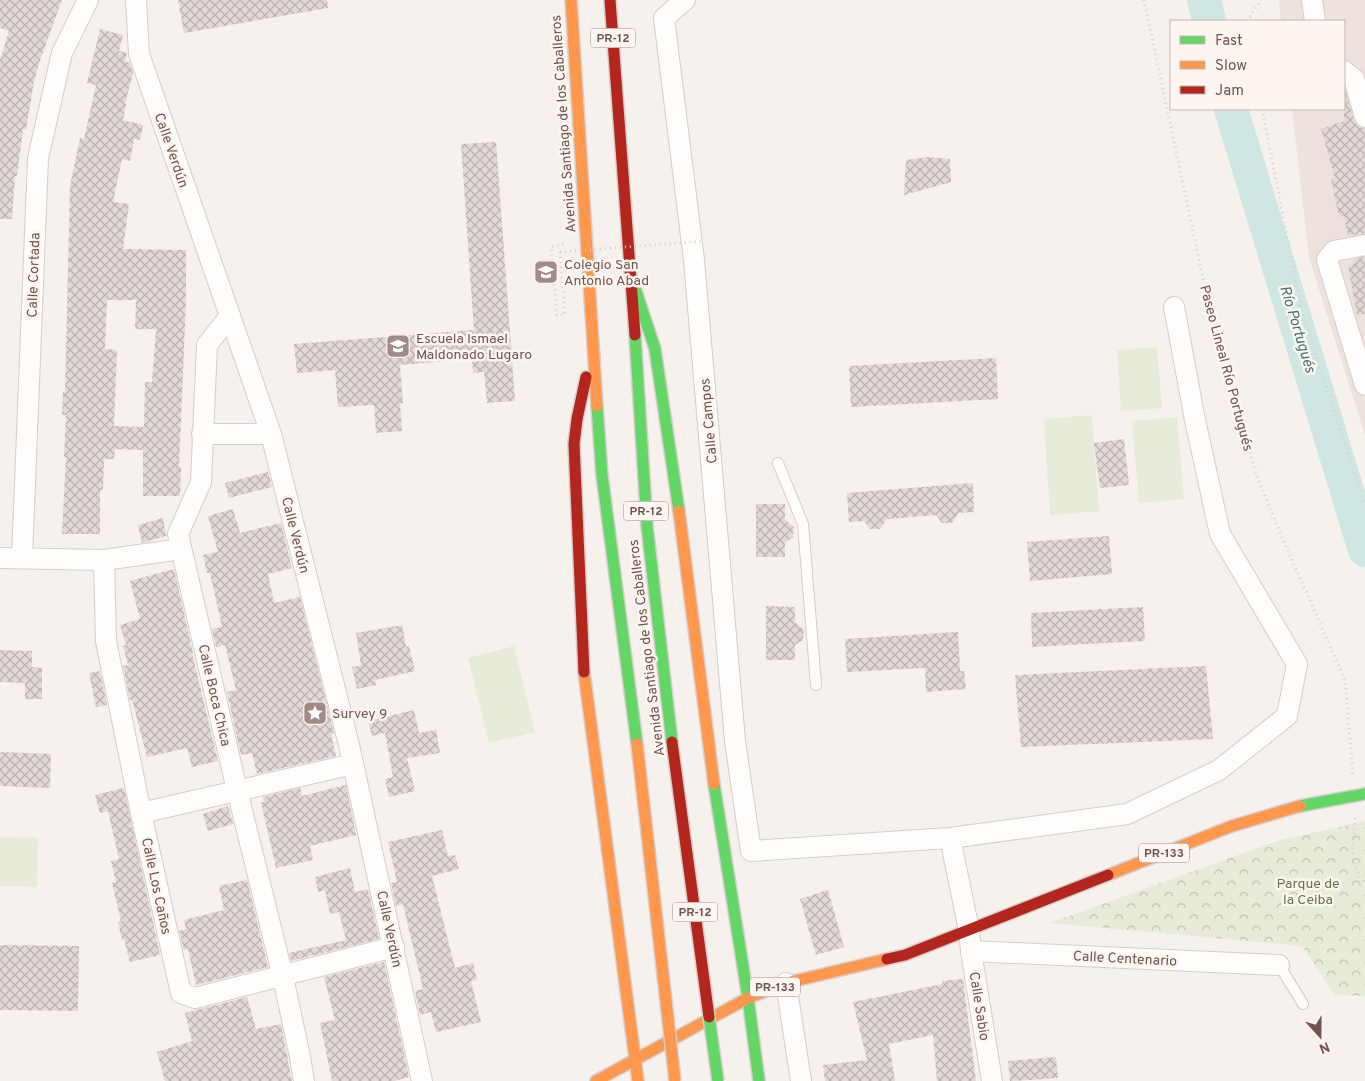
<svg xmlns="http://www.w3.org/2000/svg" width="1365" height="1081" font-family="Overpass,sans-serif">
<defs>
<pattern id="forest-crowns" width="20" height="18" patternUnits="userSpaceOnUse" patternTransform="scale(1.25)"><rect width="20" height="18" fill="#e7ebd9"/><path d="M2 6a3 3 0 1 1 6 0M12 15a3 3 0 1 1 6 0" fill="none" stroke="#c0c1b2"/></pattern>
<pattern id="building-cross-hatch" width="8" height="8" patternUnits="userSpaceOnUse" patternTransform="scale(1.25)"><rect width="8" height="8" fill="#e2d8d5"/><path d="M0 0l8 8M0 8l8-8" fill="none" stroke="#bcb2af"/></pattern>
</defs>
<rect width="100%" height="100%" fill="#f6f1ed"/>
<polygon fill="#eee2dc" points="1279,0 1365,0 1365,435 1309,258 1292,109 1344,109 1344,21 1281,21"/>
<polygon fill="url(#forest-crowns)" points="1365,821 1365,996 1335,995 1302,946 1050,923 1274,842"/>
<g fill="#e7ebd9">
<polygon points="1157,347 1162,408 1121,411 1117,350"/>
<polygon points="1092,415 1099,511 1050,515 1044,419"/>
<polygon points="1177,417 1184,499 1139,503 1132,421"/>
<polygon points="514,646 535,732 489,743 468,658"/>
<polygon points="0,837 38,838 37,887 0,886"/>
</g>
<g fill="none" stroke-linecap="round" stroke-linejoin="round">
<g stroke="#d0e6e3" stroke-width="34">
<polyline points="1204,0 1209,21"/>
<polyline points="1231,109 1365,550"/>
</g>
</g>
<g fill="url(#building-cross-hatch)" fill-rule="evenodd">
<polygon points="0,0 62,0 39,63 34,82 26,129 23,129 17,176 15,176 12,219 0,219 0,60 9,31 0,28"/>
<polygon points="178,0 327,0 328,8 184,33"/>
<path d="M 100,29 L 123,35 L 119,51 L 127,53 L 125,61 L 130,63 L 133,73 L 125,104 L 126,104 L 123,120 L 143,125 L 140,140 L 134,139 L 130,161 L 122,159 L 113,202 L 129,204 L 123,249 L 186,250 L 186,301 L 179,467 L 181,467 L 180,496 L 143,496 L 143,450 L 115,449 L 114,459 L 104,459 L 103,490 L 100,490 L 100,534 L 62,534 L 66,457 L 64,457 L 66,415 L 62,415 L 63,392 L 65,392 L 70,186 L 80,138 L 84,139 L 96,85 L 87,83 ZM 107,300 L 136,300 L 135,329 L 156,329 L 152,382 L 145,382 L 144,427 L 114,426 L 117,350 L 105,349 Z"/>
<polygon points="1344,86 1354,121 1357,126 1365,129 1365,233 1348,236 1344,216 1339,217 1331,179 1335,178 1321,129 1344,121"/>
<polygon points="496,142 515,401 487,403 484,372 473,373 472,359 400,365 403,403 400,404 402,431 376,433 374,405 338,407 335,370 297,373 294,344 474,330 461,144"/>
<polygon points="928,157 950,159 951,182 904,195 906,160"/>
<polygon points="1365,257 1365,314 1357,315 1348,265 1354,264 1353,259"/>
<polygon points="996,358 998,399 851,407 849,366"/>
<polygon points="1124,439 1129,485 1100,488 1094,443"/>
<polygon points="268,472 272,487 229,498 225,483"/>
<polygon points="973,483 974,512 959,513 952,523 942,523 936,515 887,519 880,529 870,529 864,521 849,522 847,493"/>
<polygon points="756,504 785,504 785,520 794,527 793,537 785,543 785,557 756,557"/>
<polygon points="233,509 240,533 281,523 292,568 268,574 274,603 300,597 334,733 331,734 336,756 257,774 252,753 241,755 227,692 236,690 225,645 216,647 212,629 222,627 210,573 207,573 203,555 218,552 208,516"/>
<polygon points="163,518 166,536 142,543 138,525"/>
<polygon points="1109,536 1112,574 1030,581 1027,542"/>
<polygon points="174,569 193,653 192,653 218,761 192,767 187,748 147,757 132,700 130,700 123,666 128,665 123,646 126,645 120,625 140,619 130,581"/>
<polygon points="766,606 795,607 795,622 804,630 803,640 795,645 795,660 766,660"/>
<polygon points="1143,607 1145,641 1032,647 1031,613"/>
<polygon points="402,625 406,647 409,646 415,671 375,680 376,685 357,689 352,667 361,665 356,633"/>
<polygon points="958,632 960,671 964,671 966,689 926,692 925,668 847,672 845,639"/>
<polygon points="0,650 32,651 32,667 42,668 42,699 25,699 25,683 0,682"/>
<polygon points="1206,666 1213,739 1021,747 1015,675"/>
<polygon points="100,671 107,705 96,707 89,673"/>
<polygon points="414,710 419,733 436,730 440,753 407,758 415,791 389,797 385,779 393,777 385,733 372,736 368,721"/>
<polygon points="0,752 51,754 50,788 0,786"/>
<polygon points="346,785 356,835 310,846 313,860 276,868 261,802 264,802 263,797 300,788 302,796"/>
<polygon points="124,788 160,955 130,962 124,939 122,940 118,922 121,921 112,883 116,882 111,861 119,859 108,811 100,813 95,795"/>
<polygon points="228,806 233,824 208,831 203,814"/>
<polygon points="442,830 448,856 455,855 459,869 432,876 455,968 473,963 477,980 471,981 481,1022 436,1032 431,1012 420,1015 415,991 423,989 403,904 396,906 391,883 397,882 388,842"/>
<polygon points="350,868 355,892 368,889 379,939 291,961 289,953 346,940 339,912 330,914 325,890 318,892 315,877"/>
<polygon points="247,880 268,967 196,985 188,949 184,950 179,931 186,929 184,920 224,910 219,886"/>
<polygon points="828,890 844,947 816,955 800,899"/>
<polygon points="0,945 79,946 78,1011 0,1010"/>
<polygon points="384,962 409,1077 394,1081 332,1081 320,1023 335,1020 324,977"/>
<polygon points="963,979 976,1081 937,1081 933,1035 889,1044 895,1081 825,1081 823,1065 867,1060 853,1002 943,984 942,981"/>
<polygon points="247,997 256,1029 281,1024 292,1081 165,1081 157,1052 192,1041 185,1013"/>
<polygon points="1056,1057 1058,1078 1010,1081 1008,1061"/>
</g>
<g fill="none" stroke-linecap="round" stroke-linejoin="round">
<g stroke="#d5cdca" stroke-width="12">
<g id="lane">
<polyline points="778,463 803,524 816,685"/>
<polyline points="1279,965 1303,1004"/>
</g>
</g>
<g stroke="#d5cdca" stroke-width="22">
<g id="street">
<polyline points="136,0 139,54 271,434 349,745 422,1081"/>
<polyline points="685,0 664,18 694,260 735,741 751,851 950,838 1127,814 1219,770 1287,716 1297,664 1220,534 1195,420 1174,307"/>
<polyline points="1312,0 1315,21"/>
<polyline points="1344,71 1354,79 1365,117"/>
<polyline points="1365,245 1334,251 1327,260 1365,385"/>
<polyline points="230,316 207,345 201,482 178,534 237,790 283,977 300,1057 304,1081"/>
<polyline points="202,434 271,434"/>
<polyline points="0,558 104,560 181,549"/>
<polyline points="22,558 38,158 62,53 88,0"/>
<polyline points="104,560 106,641 141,813 181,993 195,998 394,947"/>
<polyline points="141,813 353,764"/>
<polyline points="950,838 969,930 971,951 992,1081"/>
<polyline points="971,951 1279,965"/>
<polyline points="786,983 801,1081"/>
</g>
</g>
<g stroke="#d7cecc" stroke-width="14">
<g id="fast">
<polyline points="632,279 655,349 679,511"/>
<polyline points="635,335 647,526 672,742"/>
<polyline points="597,406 602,475 637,744"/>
<polyline points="714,784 748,998 759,1081"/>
<polyline points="1300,806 1365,794"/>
</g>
</g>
<g stroke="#d7cecc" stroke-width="14">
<g id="slow">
<polyline points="571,0 597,406"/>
<polyline points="679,511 714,784"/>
<polyline points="584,672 638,1081"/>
<polyline points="1108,875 1232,826 1300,806"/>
<polyline points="596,1081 748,998 786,983 887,959"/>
</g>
</g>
<g stroke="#d7cecc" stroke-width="14">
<g id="jam">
<polyline points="610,0 635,335"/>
<polyline points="584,672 574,444 577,419 586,377"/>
<polyline points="887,959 905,955 1108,875"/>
</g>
</g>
<g stroke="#d9d1d0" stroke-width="3" stroke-dasharray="1 4" stroke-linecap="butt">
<polyline points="1144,0 1211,316 1231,394 1257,476 1281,535 1345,680 1353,774"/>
<polyline points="1247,21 1261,0"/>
<polyline points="1262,109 1303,318 1365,504"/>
<polyline points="560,252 565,314 557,315 551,247 565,244"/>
<path d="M 1355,818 C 1355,850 1346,854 1365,884"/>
</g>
<use href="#lane" stroke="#fefdfc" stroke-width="10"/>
<use href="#street" stroke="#fefdfc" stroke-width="20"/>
<use href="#fast" stroke="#63d668" stroke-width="11"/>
<use href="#slow" stroke="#ff974d" stroke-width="11"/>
<use href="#jam" stroke="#b3261e" stroke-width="11"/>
<g stroke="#d7cecc" stroke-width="14" stroke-linecap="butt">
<polyline id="fast-bridge" points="709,1017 718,1081"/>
</g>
<g stroke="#d7cecc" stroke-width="14" stroke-linecap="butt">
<polyline id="slow-bridge" points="637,744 675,1081"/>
</g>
<g stroke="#d7cecc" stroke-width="14" stroke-linecap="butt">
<polyline id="jam-bridge" points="672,742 709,1017"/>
</g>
<polyline stroke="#d9d1d0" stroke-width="3" stroke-dasharray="1 4" stroke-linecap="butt" points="560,252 704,241"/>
<use href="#fast-bridge" stroke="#63d668" stroke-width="11"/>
<use href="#slow-bridge" stroke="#ff974d" stroke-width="11"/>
<use href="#jam-bridge" stroke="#b3261e" stroke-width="11"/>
</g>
<defs>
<g id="school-square" transform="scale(1.25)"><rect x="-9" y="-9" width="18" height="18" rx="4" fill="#a08b87" stroke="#fdf5ef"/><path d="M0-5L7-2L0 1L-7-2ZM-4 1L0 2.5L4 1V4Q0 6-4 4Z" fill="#fff"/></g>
<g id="sight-square" transform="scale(1.25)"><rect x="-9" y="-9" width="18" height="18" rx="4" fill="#a08b87" stroke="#fdf5ef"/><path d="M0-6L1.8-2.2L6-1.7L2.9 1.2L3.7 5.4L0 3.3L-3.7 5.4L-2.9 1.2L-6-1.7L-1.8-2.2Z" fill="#fff"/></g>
</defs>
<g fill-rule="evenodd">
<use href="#school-square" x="546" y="272"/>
<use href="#school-square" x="398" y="346"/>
<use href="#sight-square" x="315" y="713"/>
</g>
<g text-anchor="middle" stroke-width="5" stroke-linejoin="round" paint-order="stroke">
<g fill="#fdf5ef" stroke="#9c8480" stroke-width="1">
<rect x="590.5" y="28.5" width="45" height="19" rx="4"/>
<rect x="623.5" y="501.5" width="45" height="19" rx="4"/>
<rect x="1139" y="843.5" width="50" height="19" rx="4"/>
<rect x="672.5" y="902.5" width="45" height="19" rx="4"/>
<rect x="750" y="977.5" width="50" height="19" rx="4"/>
</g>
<g font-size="12" font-weight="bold" fill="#725450">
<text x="613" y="42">PR-12</text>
<text x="646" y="515">PR-12</text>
<text x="1164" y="857">PR-133</text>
<text x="695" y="916">PR-12</text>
<text x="775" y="991">PR-133</text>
</g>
<g font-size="14" fill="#725450" stroke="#fdf5ef">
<text transform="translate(563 124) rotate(-94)" y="5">Avenida Santiago de los Caballeros</text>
<text transform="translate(172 150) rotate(71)" y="5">Calle Verdún</text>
<text transform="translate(33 275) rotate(-88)" y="5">Calle Cortada</text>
<text transform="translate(1227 368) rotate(75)" y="5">Paseo Lineal Río Portugués</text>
<text transform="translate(708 421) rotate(-95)" y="5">Calle Campos</text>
<text transform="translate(296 535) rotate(76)" y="5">Calle Verdún</text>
<text transform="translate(646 648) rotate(-97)" y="5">Avenida Santiago de los Caballeros</text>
<text transform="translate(215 695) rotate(77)" y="5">Calle Boca Chica</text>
<text transform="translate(157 886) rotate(78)" y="5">Calle Los Caños</text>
<text transform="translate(390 929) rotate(78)" y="5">Calle Verdún</text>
<text transform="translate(1125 958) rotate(3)" y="5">Calle Centenario</text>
<text transform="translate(980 1006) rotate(81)" y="5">Calle Sabio</text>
</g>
<g font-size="14" fill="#725450" stroke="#fdf5ef" text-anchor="start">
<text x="564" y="269">Colegio San<tspan x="564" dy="16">Antonio Abad</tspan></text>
<text x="416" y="343">Escuela Ismael<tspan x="416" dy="16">Maldonado Lugaro</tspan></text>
<text x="332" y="718">Survey 9</text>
</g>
<g font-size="14" fill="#607649" stroke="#fdf5ef">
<text x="1308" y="888">Parque de<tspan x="1308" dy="16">la Ceiba</tspan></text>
</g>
<g font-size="15" font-style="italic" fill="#457572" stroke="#fdf5ef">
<text transform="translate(1298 329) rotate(73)" y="5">Río Portugués</text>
</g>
</g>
<rect x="1170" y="20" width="175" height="90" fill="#fdf5ef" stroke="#c5b5af"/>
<rect x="1180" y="36" width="25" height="8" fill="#63d668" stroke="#c5b5af"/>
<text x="1215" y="45" font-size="15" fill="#725450">Fast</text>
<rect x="1180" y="61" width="25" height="8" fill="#ff974d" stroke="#c5b5af"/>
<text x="1215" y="70" font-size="15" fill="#725450">Slow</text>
<rect x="1180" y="86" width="25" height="8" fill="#b3261e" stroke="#c5b5af"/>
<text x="1215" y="95" font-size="15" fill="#725450">Jam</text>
<g transform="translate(1320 1036) rotate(159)" stroke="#fdf5ef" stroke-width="4" paint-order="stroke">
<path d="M0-4L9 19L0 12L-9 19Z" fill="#725450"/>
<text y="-8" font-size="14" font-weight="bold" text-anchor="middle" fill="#725450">N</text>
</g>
</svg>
